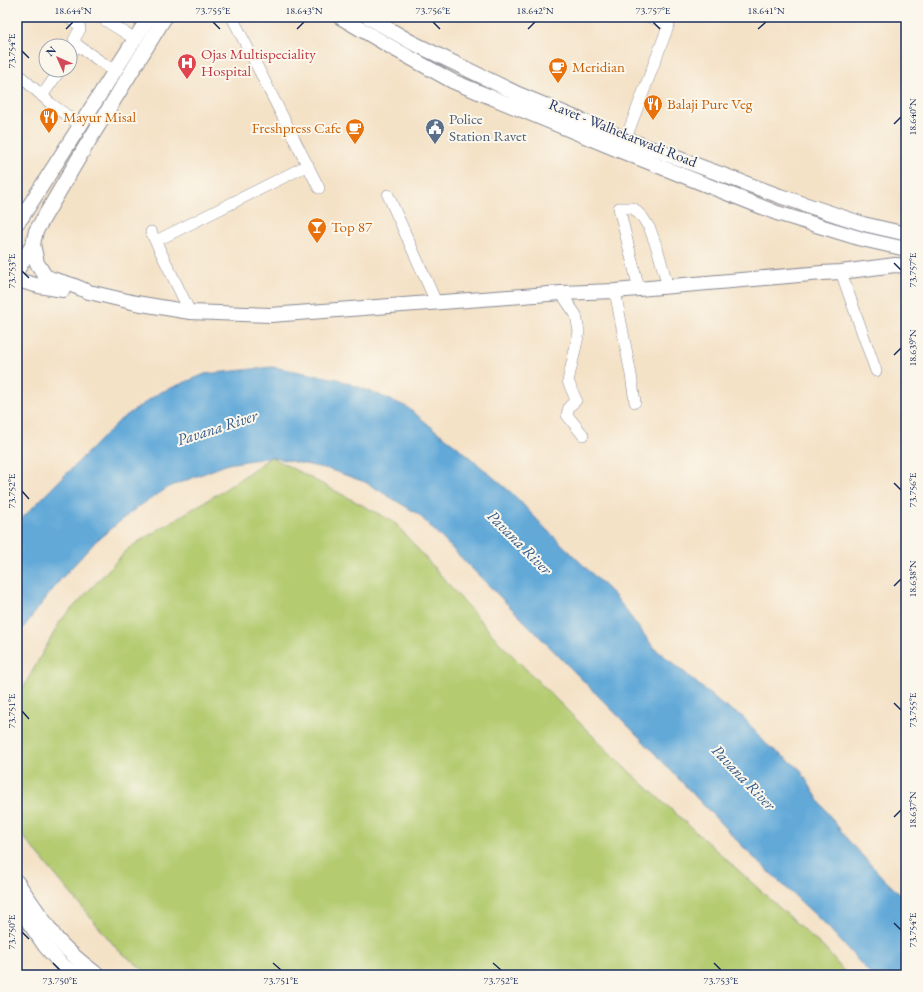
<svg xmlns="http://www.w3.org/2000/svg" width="923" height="992" font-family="'EB Garamond',serif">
<rect width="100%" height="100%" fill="#fbf7ec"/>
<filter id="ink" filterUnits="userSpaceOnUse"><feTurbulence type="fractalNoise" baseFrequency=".025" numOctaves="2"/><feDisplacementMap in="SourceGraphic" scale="8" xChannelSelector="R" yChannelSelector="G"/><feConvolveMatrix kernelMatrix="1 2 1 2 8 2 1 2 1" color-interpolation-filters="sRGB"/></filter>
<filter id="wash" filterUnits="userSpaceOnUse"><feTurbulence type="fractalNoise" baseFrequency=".012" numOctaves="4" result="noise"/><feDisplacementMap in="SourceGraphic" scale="16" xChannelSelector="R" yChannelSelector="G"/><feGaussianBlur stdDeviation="0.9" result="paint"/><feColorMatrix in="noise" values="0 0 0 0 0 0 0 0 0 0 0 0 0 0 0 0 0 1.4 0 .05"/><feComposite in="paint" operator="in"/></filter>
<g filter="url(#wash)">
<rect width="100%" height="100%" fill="#f4e2c7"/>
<polygon fill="#b4cb70" stroke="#687d67" points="271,457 394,522 499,642 621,764 825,949 847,975 150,975 117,949 17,829 17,707 19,695 61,620 130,547 224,490"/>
<polygon fill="#62a9d8" stroke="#3e6c9b" points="273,367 337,379 379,395 407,407 435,430 454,444 514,495 545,528 615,596 654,648 684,672 721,704 743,717 766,744 799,768 821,804 847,839 883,878 906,900 906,975 871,975 828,927 747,851 641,739 418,514 365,482 328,469 271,457 228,464 169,487 135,509 96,541 60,580 17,636 17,523 120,420 159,393 205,374"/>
</g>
<g filter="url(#ink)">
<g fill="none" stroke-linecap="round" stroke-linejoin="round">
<g stroke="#888892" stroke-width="12">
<g id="minor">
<polyline points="68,17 79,25 80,29 74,40 77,45 114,71"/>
<polyline points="100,17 135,39"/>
<polyline points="232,17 319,188"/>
<polyline points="70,55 77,45"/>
<polyline points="17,73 50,103 80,125"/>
<polyline points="42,96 60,70"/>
<polyline points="623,146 669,24 650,17"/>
<polyline points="388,195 436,302"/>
<polyline points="151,232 190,312"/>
<polyline points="156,241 308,165"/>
<polyline points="841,272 876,371"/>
<polyline points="639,289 619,208 633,208 643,218 650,229 658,251 668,287"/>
<polyline points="615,291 631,375 635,402"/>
<polyline points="561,293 576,315 579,332 568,381 576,400 569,407 567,415 583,435"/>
</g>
</g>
<g stroke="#888892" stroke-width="16">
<g id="major">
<polyline points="340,17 398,51 452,81 621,151 777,213"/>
<polyline points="368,17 411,42 518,94 626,139 780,196 863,224 906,234"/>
<polyline points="17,223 22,217 149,17"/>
<polyline points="33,244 37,263 45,276 52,279 72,285 89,292 136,303 190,312 271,315 561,293 615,291 822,273 841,272 895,265 906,266"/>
<polyline points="17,271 33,244 36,231 84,149 165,17"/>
<polyline points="17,280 39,286 63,290"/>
<path d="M 17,882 L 56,938 C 69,953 82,963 98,975"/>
<polyline points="17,905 45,946 60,963 76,975"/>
</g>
</g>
<use href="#minor" stroke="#fff" stroke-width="11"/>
<use href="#major" stroke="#fff" stroke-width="14"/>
<g stroke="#888892" stroke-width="16" stroke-linecap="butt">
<polyline id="major-bridge" points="777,213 862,239 906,249"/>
</g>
<use href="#major-bridge" stroke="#fff" stroke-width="14"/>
</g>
</g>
<path fill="none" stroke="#1b2f5e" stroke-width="1.5" d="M 213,22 L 220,29M 433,22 L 440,29M 653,22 L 660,29M 66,29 L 73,22M 297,29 L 304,22M 528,29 L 535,22M 758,29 L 766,22M 22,51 L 29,58M 894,124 L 901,117M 894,263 L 901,270M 22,271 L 29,278M 894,355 L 901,348M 894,483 L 901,490M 22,491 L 29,499M 894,586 L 901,579M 894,703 L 901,710M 22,711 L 29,719M 894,817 L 901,810M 894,923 L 901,930M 22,932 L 29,939M 53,963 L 60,970M 273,963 L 281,970M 493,963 L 501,970M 714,963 L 721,970"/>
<defs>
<g id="hospital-pin" transform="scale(1)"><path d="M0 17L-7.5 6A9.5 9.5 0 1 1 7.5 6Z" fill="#e0444e" stroke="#fbf7ec"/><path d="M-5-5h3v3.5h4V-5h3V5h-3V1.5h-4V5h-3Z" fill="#fff"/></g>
<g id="cafe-pin" transform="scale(1)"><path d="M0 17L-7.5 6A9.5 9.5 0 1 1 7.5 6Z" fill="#e8710a" stroke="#fbf7ec"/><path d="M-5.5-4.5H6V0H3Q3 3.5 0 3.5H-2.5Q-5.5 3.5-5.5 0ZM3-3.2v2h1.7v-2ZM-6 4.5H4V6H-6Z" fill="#fff"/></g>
<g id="restaurant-pin" transform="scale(1)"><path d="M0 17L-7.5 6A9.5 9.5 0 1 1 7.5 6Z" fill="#e8710a" stroke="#fbf7ec"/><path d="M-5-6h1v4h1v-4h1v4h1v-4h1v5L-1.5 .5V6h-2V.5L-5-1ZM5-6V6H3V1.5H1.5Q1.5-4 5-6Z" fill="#fff"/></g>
<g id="civic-pin" transform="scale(1)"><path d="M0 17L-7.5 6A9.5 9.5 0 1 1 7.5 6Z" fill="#5c6f8a" stroke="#fbf7ec"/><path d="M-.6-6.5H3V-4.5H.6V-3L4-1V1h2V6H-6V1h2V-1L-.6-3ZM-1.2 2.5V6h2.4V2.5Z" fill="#fff"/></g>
<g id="bar-pin" transform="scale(1)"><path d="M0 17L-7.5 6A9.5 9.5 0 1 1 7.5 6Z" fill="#e8710a" stroke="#fbf7ec"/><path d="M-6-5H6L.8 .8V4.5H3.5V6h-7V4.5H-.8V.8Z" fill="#fff"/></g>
</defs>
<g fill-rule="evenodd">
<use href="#hospital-pin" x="187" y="63"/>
<use href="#cafe-pin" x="558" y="67"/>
<use href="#restaurant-pin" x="653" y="104"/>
<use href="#restaurant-pin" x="49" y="117"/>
<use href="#cafe-pin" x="355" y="128"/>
<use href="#civic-pin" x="435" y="128"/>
<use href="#bar-pin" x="317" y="227"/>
</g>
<g text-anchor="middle" stroke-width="4" stroke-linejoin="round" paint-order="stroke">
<g font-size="15" fill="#be3a42" stroke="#fbf7ec" text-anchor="start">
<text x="201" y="59">Ojas Multispeciality<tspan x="201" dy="17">Hospital</tspan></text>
</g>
<g font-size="15" fill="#c56008" stroke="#fbf7ec" text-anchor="start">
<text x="572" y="72">Meridian</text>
<text x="667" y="109">Balaji Pure Veg</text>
<text x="63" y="122">Mayur Misal</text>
<text x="341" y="133" text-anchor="end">Freshpress Cafe</text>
<text x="331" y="232">Top 87</text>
</g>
<g font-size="15" fill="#4e5e75" stroke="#fbf7ec" text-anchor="start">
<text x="449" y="124">Police<tspan x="449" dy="17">Station Ravet</tspan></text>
</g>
<g font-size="15" fill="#1b2f5e" stroke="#fbf7ec">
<text transform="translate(623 133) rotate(22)" y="5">Ravet - Walhekarwadi Road</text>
</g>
<g font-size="16" font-style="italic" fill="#345a89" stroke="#fbf7ec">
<text transform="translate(217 427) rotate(-18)" y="6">Pavana River</text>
<text transform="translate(520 542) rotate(45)" y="6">Pavana River</text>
<text transform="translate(744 777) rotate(46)" y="6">Pavana River</text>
</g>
</g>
<rect width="923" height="992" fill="none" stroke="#fbf7ec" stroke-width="44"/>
<g transform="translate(58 58) rotate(315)"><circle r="19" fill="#fbf7ec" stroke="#a1a7b3"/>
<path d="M0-3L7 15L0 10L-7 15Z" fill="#d1495b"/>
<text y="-6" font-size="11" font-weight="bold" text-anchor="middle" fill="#1b2f5e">N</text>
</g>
<rect x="22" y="22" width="879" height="948" fill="none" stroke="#1b2f5e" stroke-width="1.5"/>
<g font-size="10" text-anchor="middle" fill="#1b2f5e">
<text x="73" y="14">18.644°N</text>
<text x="213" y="14">73.755°E</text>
<text x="304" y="14">18.643°N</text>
<text x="433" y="14">73.756°E</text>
<text x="535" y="14">18.642°N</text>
<text x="653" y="14">73.757°E</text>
<text x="766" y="14">18.641°N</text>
<text transform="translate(11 51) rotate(-90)" y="4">73.754°E</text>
<text transform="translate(912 117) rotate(-90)" y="4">18.640°N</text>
<text transform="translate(912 270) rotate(-90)" y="4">73.757°E</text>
<text transform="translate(11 271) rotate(-90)" y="4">73.753°E</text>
<text transform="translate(912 348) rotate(-90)" y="4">18.639°N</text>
<text transform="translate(912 490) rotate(-90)" y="4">73.756°E</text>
<text transform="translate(11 491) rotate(-90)" y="4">73.752°E</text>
<text transform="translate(912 579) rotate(-90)" y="4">18.638°N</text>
<text transform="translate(912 710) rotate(-90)" y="4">73.755°E</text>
<text transform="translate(11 711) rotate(-90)" y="4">73.751°E</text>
<text transform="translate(912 810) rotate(-90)" y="4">18.637°N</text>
<text transform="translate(912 930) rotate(-90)" y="4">73.754°E</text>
<text transform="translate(11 932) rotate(-90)" y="4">73.750°E</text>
<text x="60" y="984">73.750°E</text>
<text x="281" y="984">73.751°E</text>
<text x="501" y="984">73.752°E</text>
<text x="721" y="984">73.753°E</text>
</g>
</svg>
